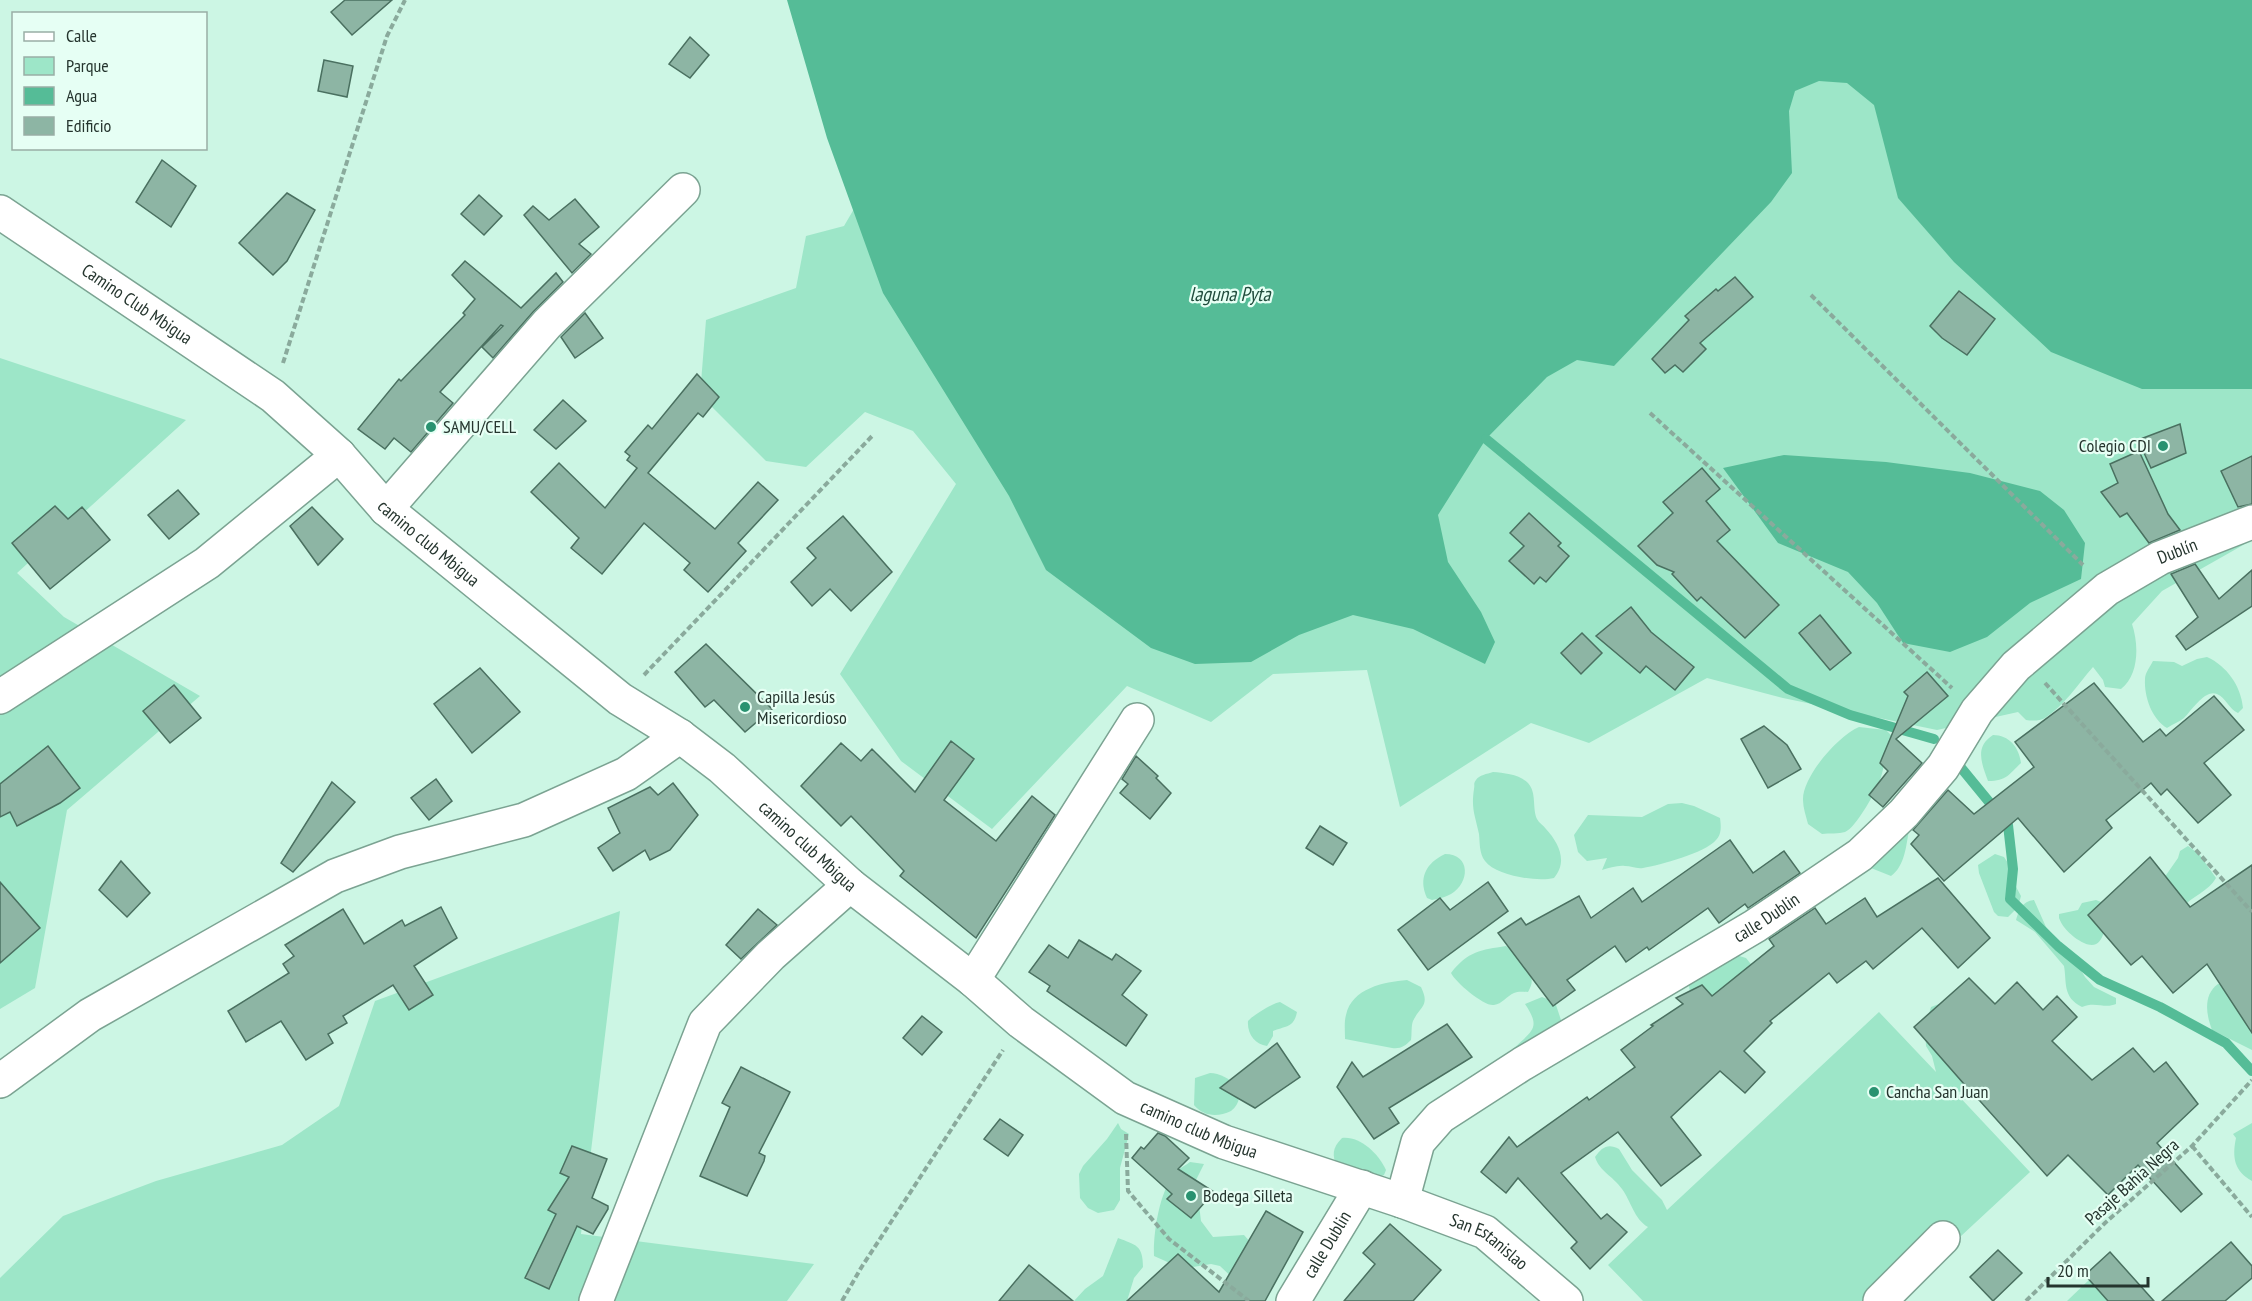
<svg xmlns="http://www.w3.org/2000/svg" width="2252" height="1301" font-family="'PT Sans Narrow',sans-serif">
<rect width="100%" height="100%" fill="#ccf6e4"/>
<g fill="#9de6c8">
<path d="M 2252,0 L 2252,540 L 2162,591 L 2132,624 C 2139,645 2139,675 2121,689 L 2105,687 L 2103,680 L 2093,667 C 2078,684 2064,706 2045,718 C 2040,721 2032,721 2026,720 L 2018,712 L 1937,730 L 1783,698 L 1707,678 L 1589,743 L 1531,723 L 1400,807 L 1367,670 L 1273,674 L 1211,722 L 1127,686 L 992,829 L 901,761 L 840,674 L 956,484 L 913,431 L 865,412 L 806,467 L 766,461 L 700,395 L 706,320 L 796,288 L 806,236 L 844,226 L 868,185 Z"/>
<polygon points="0,358 186,420 17,573 64,617 200,696 67,810 35,988 0,1009"/>
<path d="M 2207,657 C 2227,666 2241,686 2243,708 L 2238,713 C 2229,709 2226,698 2217,694 C 2205,689 2192,710 2184,718 C 2179,722 2173,724 2167,728 C 2152,719 2144,697 2145,679 C 2145,673 2150,667 2153,661 L 2174,662 L 2182,666 L 2197,659 Z"/>
<path d="M 1859,727 L 1886,730 L 1892,736 C 1887,750 1885,763 1881,777 C 1878,788 1856,828 1845,832 C 1839,834 1829,833 1822,834 L 1808,824 C 1806,816 1803,808 1803,800 C 1802,777 1838,736 1859,727 Z"/>
<path d="M 1993,735 C 2009,735 2019,747 2021,763 C 2009,774 2007,781 1988,781 C 1982,764 1974,747 1993,735 Z"/>
<path d="M 1493,772 C 1504,773 1519,774 1528,783 C 1537,793 1532,808 1537,819 C 1539,823 1543,825 1546,829 C 1559,843 1568,862 1554,878 C 1537,882 1496,876 1485,861 C 1479,853 1480,843 1479,834 C 1475,815 1471,809 1474,789 C 1475,784 1473,784 1476,780 C 1479,775 1487,774 1493,772 Z"/>
<path d="M 1682,803 L 1694,806 L 1720,818 C 1721,826 1722,834 1716,840 C 1705,853 1660,865 1643,868 C 1636,869 1631,866 1625,866 C 1618,865 1609,868 1602,870 L 1607,858 L 1587,861 L 1578,852 L 1574,835 L 1588,815 L 1642,817 L 1668,804 Z"/>
<path d="M 1909,830 C 1906,846 1905,866 1891,876 L 1866,866 Z"/>
<path d="M 2188,846 L 2199,854 L 2216,878 C 2209,891 2192,896 2182,908 L 2164,878 L 2178,858 L 2180,851 Z"/>
<path d="M 1445,854 C 1471,854 1470,883 1451,894 C 1446,897 1438,899 1432,900 L 1427,898 C 1418,878 1426,863 1445,854 Z"/>
<polygon points="1995,854 2004,857 2008,863 2008,872 2021,896 2018,907 2008,917 1998,916 1994,912 1979,873 1978,865"/>
<path d="M 2034,900 L 2046,927 L 2073,957 L 2085,977 L 2094,987 L 2116,998 L 2116,1004 C 2105,1009 2095,1001 2082,1007 C 2062,997 2067,982 2064,966 L 2035,932 L 2016,920 C 2019,910 2022,901 2034,900 Z"/>
<path d="M 2096,900 L 2106,904 C 2106,928 2105,960 2074,937 C 2067,931 2062,926 2059,918 L 2059,914 L 2078,910 L 2082,903 Z"/>
<polygon points="620,911 581,1234 814,1264 787,1301 0,1301 0,1278 63,1216 156,1181 282,1145 339,1106 375,1001"/>
<path d="M 1506,946 C 1513,951 1515,955 1519,961 C 1528,972 1537,977 1528,992 C 1524,992 1518,991 1514,993 C 1507,996 1502,1004 1494,1005 C 1485,1007 1456,983 1451,973 C 1468,951 1481,950 1506,946 Z"/>
<polygon points="1736,955 1746,958 1754,968 1745,998 1691,998 1688,980 1700,971 1708,974 1722,960"/>
<path d="M 1407,980 L 1421,987 C 1430,1006 1421,1005 1413,1021 C 1411,1026 1412,1034 1411,1040 C 1405,1046 1401,1049 1392,1048 L 1345,1039 C 1345,1031 1344,1022 1346,1015 C 1352,988 1384,982 1407,980 Z"/>
<path d="M 2218,984 L 2227,985 L 2252,1006 L 2252,1050 L 2212,1030 C 2206,1014 2203,995 2218,984 Z"/>
<path d="M 1542,997 L 1555,1002 L 1561,1020 L 1567,1027 L 1564,1057 C 1549,1074 1535,1066 1517,1059 L 1514,1048 C 1533,1030 1541,1028 1525,1004 Z"/>
<path d="M 1280,1002 L 1297,1012 C 1294,1028 1285,1026 1273,1031 L 1273,1036 L 1267,1046 C 1255,1044 1247,1034 1248,1021 C 1253,1015 1273,1003 1280,1002 Z"/>
<path d="M 1939,1004 L 1951,1005 L 1980,1090 L 1970,1093 L 1954,1091 L 2030,1172 L 1891,1301 L 1643,1301 L 1608,1265 L 1648,1227 C 1634,1219 1631,1201 1622,1189 C 1613,1176 1600,1172 1595,1157 C 1602,1147 1608,1143 1619,1149 L 1632,1170 L 1662,1200 L 1667,1210 L 1879,1012 L 1936,1072 L 1932,1056 L 1926,1046 L 1925,1027 L 1931,1007 Z"/>
<path d="M 1210,1073 C 1229,1073 1251,1095 1231,1111 C 1218,1117 1204,1117 1194,1105 L 1195,1078 Z"/>
<polygon points="1118,1123 1121,1129 1129,1134 1120,1168 1120,1200 1114,1210 1098,1213 1088,1208 1080,1198 1079,1174 1083,1166 1107,1139"/>
<path d="M 2252,1123 L 2252,1181 C 2234,1171 2232,1157 2236,1138 L 2233,1134 Z"/>
<path d="M 1342,1138 C 1360,1136 1378,1153 1386,1170 L 1384,1175 L 1378,1177 L 1337,1167 C 1332,1155 1332,1148 1342,1138 Z"/>
<path d="M 1190,1162 L 1204,1164 L 1196,1180 L 1201,1221 L 1213,1237 L 1244,1235 L 1251,1243 L 1238,1283 L 1220,1266 L 1211,1264 L 1193,1267 L 1182,1263 L 1172,1264 L 1154,1256 C 1153,1233 1160,1186 1178,1170 C 1181,1167 1187,1165 1190,1162 Z"/>
<path d="M 1118,1238 C 1136,1245 1143,1245 1143,1267 L 1134,1278 L 1127,1301 L 1074,1301 L 1085,1289 L 1103,1276 Z"/>
<polygon points="2090,1279 2144,1301 2067,1301"/>
</g>
<g fill="#55bc97">
<polygon points="787,0 2252,0 2252,389 2142,389 2051,352 1954,262 1898,198 1874,105 1847,83 1819,81 1795,91 1789,111 1792,173 1771,202 1614,366 1577,360 1547,377 1486,439 1438,515 1448,562 1481,612 1495,642 1485,664 1413,629 1353,615 1299,635 1251,662 1195,664 1151,648 1046,570 1009,496 883,293 827,138"/>
<polygon points="1784,455 1886,462 1970,473 2040,491 2064,510 2085,543 2081,579 2030,603 1987,637 1950,652 1903,643 1877,603 1848,572 1778,543 1723,468"/>
</g>
<g fill="none" stroke-linecap="round" stroke-linejoin="round">
<g stroke="#55bc97" stroke-width="10">
<polyline points="1486,439 1788,689 1850,715 1934,739"/>
<polyline points="1958,764 2008,825 2013,869 2010,899 2058,946 2100,980 2160,1007 2226,1043 2252,1071"/>
</g>
</g>
<g fill="#8db5a4" stroke="#4a7060" stroke-width="1.5">
<polygon points="345,0 392,0 352,35 331,12"/>
<polygon points="690,37 709,55 690,78 669,64"/>
<polygon points="324,60 353,66 347,97 318,91"/>
<polygon points="162,160 196,186 171,227 136,202"/>
<polygon points="287,193 315,210 287,261 273,275 239,243"/>
<polygon points="479,195 502,216 484,235 461,214"/>
<polygon points="575,199 599,227 579,244 591,254 572,273 524,215 533,206 549,220"/>
<polygon points="465,261 521,308 556,273 563,282 533,312 493,358 482,347 503,326 501,325 440,392 453,403 411,452 394,438 385,449 358,429 399,379 401,381 465,315 463,313 475,299 452,275"/>
<polygon points="1735,277 1753,297 1700,343 1706,349 1683,372 1675,365 1665,373 1652,359 1689,320 1685,316 1716,289 1718,291"/>
<polygon points="1959,291 1995,319 1967,355 1942,338 1930,326"/>
<polygon points="585,313 603,338 575,358 561,337"/>
<polygon points="697,374 719,397 703,417 698,413 648,473 715,529 758,482 778,500 738,543 746,551 708,592 684,570 690,563 644,523 602,574 571,548 579,538 531,492 559,463 605,508 637,468 627,460 630,456 625,452 648,425 652,429"/>
<polygon points="563,400 586,421 556,449 534,430"/>
<polygon points="2180,424 2186,453 2151,468 2138,440"/>
<polygon points="2139,451 2168,514 2180,530 2149,543 2127,513 2120,517 2101,492 2118,483 2110,464"/>
<polygon points="2252,456 2252,504 2238,507 2221,471"/>
<polygon points="1702,468 1720,489 1706,501 1730,530 1717,541 1779,605 1745,638 1701,597 1697,601 1672,574 1674,572 1657,565 1638,546 1673,513 1663,502"/>
<polygon points="178,490 199,514 169,539 148,515"/>
<polygon points="55,506 68,519 82,507 110,540 50,589 12,543"/>
<polygon points="312,507 343,539 318,565 290,526"/>
<polygon points="1529,513 1561,543 1558,546 1569,556 1546,582 1540,577 1534,584 1509,561 1524,546 1510,533"/>
<polygon points="843,516 892,572 851,611 830,589 812,606 791,582 816,558 807,548"/>
<polygon points="2195,564 2219,599 2252,570 2252,606 2186,650 2176,636 2198,617 2171,574"/>
<polygon points="1631,607 1651,632 1694,667 1675,690 1646,666 1640,673 1596,636"/>
<polygon points="1820,615 1851,653 1830,670 1799,633"/>
<polygon points="1582,633 1602,653 1581,674 1561,653"/>
<polygon points="706,644 772,709 745,732 714,700 705,707 675,672"/>
<polygon points="480,668 520,712 472,753 434,704"/>
<polygon points="1927,672 1948,696 1896,739 1922,763 1883,807 1869,795 1888,771 1880,763 1908,696 1904,692"/>
<polygon points="2094,683 2143,742 2160,729 2166,736 2214,696 2244,730 2204,763 2231,795 2198,823 2167,789 2161,795 2151,783 2106,820 2112,828 2064,872 2018,818 1944,881 1911,844 1919,835 1913,830 1948,790 1974,814 2034,767 2015,742"/>
<polygon points="174,685 201,718 170,743 143,711"/>
<polygon points="1764,726 1787,745 1801,769 1768,788 1741,739"/>
<polygon points="951,741 974,759 944,800 996,841 1032,796 1055,815 976,938 900,876 904,871 851,816 841,826 801,786 841,743 861,761 872,749 915,792"/>
<polygon points="48,746 80,788 60,803 17,826 10,812 0,817 0,784"/>
<polygon points="1136,756 1158,776 1156,778 1171,793 1150,819 1120,793 1128,784 1122,779"/>
<polygon points="436,779 452,801 429,820 411,798"/>
<polygon points="332,782 355,802 293,872 281,863"/>
<polygon points="673,783 698,815 670,850 650,860 645,850 613,871 598,848 620,833 608,808 650,787 658,795"/>
<polygon points="1320,826 1347,843 1333,865 1306,848"/>
<polygon points="1730,840 1753,873 1784,851 1800,873 1748,908 1745,904 1719,923 1708,908 1649,950 1647,947 1626,962 1615,946 1567,980 1575,990 1553,1006 1498,933 1521,918 1526,925 1579,896 1591,918 1633,888 1642,902"/>
<polygon points="2150,857 2190,907 2252,865 2252,1033 2207,964 2173,993 2142,956 2131,965 2088,915"/>
<polygon points="121,861 150,893 127,917 99,890"/>
<polygon points="1938,878 1990,938 1958,968 1922,928 1873,969 1866,961 1837,983 1829,973 1770,1021 1772,1023 1744,1051 1765,1072 1745,1093 1720,1071 1671,1117 1701,1155 1661,1186 1618,1132 1561,1173 1601,1219 1607,1214 1627,1232 1590,1269 1571,1248 1577,1242 1518,1178 1506,1193 1481,1172 1509,1137 1517,1147 1587,1097 1589,1100 1635,1067 1621,1050 1653,1026 1651,1025 1683,1004 1676,998 1702,985 1712,996 1774,946 1769,939 1815,908 1826,924 1865,898 1877,917"/>
<polygon points="0,882 40,928 0,963"/>
<polygon points="1488,882 1508,911 1428,970 1398,930 1440,898 1450,910"/>
<polygon points="441,907 457,938 414,966 433,995 409,1010 393,985 343,1016 347,1023 328,1034 333,1043 306,1060 281,1021 246,1042 228,1011 289,973 283,964 294,956 285,945 343,909 364,944 402,920 405,926"/>
<polygon points="758,909 777,925 741,959 726,945"/>
<polygon points="1079,940 1112,960 1116,954 1141,971 1122,995 1147,1015 1126,1046 1047,991 1050,986 1029,972 1049,945 1068,958"/>
<polygon points="1969,978 1995,1004 2017,982 2043,1010 2057,996 2077,1017 2052,1041 2092,1080 2133,1048 2154,1072 2166,1062 2198,1104 2157,1143 2202,1194 2181,1212 2138,1165 2108,1195 2068,1155 2047,1176 1980,1101 1962,1086 1964,1084 1914,1027"/>
<polygon points="922,1016 942,1032 922,1055 903,1038"/>
<polygon points="1447,1024 1472,1057 1389,1108 1399,1123 1374,1139 1337,1087 1352,1062 1363,1077"/>
<polygon points="1277,1043 1300,1077 1255,1108 1220,1088"/>
<polygon points="741,1067 790,1092 759,1153 765,1156 764,1161 747,1196 700,1176 730,1107 722,1103"/>
<polygon points="1000,1119 1023,1135 1008,1156 984,1139"/>
<polygon points="1158,1133 1165,1136 1189,1158 1178,1169 1214,1192 1191,1218 1167,1199 1172,1194 1132,1158 1141,1147 1144,1149"/>
<polygon points="572,1146 607,1159 592,1198 608,1206 608,1209 593,1234 577,1226 549,1289 525,1278 556,1214 548,1210 569,1177 560,1173"/>
<polygon points="1266,1211 1303,1232 1265,1301 1127,1301 1178,1254 1219,1292"/>
<polygon points="1390,1224 1441,1270 1413,1301 1344,1301 1375,1264 1363,1253"/>
<polygon points="2231,1242 2252,1266 2252,1278 2225,1301 2162,1301"/>
<polygon points="1998,1250 2022,1273 1993,1301 1970,1277"/>
<polygon points="2110,1252 2154,1301 2108,1301 2085,1275"/>
<polygon points="1029,1265 1073,1301 999,1301"/>
</g>
<g fill="none" stroke-linecap="round" stroke-linejoin="round">
<g stroke="#7ba392" stroke-width="36">
<g id="minor">
<polyline points="386,509 547,324 683,190"/>
<polyline points="0,697 207,563 339,455"/>
<polyline points="973,980 1137,720"/>
<polyline points="0,1081 90,1015 335,876 400,852 524,820 626,774 680,736"/>
<path id="s1" d="M 1402,1201 L 1418,1142 L 1440,1117 L 1522,1064 L 1755,926 L 1860,855 L 1904,813 L 1943,767 L 1977,711 L 2016,666 L 2107,589 L 2160,558 L 2252,522"/>
<polyline points="596,1301 705,1023 771,955 850,885"/>
<path id="s2" d="M 1293,1301 L 1362,1187"/>
<polyline points="1880,1301 1943,1238"/>
</g>
</g>
<g stroke="#7ba392" stroke-width="36">
<g id="major">
<path id="s3" d="M 0,212 L 273,396 L 339,455 L 386,509 L 620,699 L 680,736 L 722,768 L 850,885 L 973,980 L 1021,1022 L 1125,1098 L 1224,1142 L 1402,1201 L 1485,1232 L 1566,1301"/>
</g>
</g>
<g stroke="#8aaa9c" stroke-width="4" stroke-dasharray="6 3" stroke-linecap="butt">
<polyline points="1811,295 2083,565"/>
<polyline points="283,363 387,36 405,0"/>
<polyline points="1650,413 1952,688"/>
<polyline points="644,675 873,435"/>
<polyline points="2045,683 2252,912"/>
<polyline points="1126,1134 1128,1191 1169,1239 1249,1301"/>
<polyline points="2192,1146 2252,1217"/>
<polyline points="842,1301 861,1268 1003,1050"/>
<polyline points="2026,1301 2105,1223 2192,1146 2252,1080"/>
</g>
<use href="#minor" stroke="#fff" stroke-width="33"/>
<use href="#major" stroke="#fff" stroke-width="33"/>
</g>
<g fill="#299270" stroke="#e6fff4" stroke-width="2">
<circle cx="431" cy="427" r="6"/>
<circle cx="2163" cy="446" r="6"/>
<circle cx="745" cy="707" r="6"/>
<circle cx="1874" cy="1092" r="6"/>
<circle cx="1191" cy="1196" r="6"/>
</g>
<g text-anchor="middle" stroke-width="4.5" stroke-linejoin="round" paint-order="stroke">
<g font-size="18" fill="#25352e" stroke="#e6fff4">
<text dy="6" stroke="none"><textPath href="#s3" startOffset="165">Camino Club Mbigua</textPath></text>
<text dy="6" stroke="none"><textPath href="#s3" startOffset="544">camino club Mbigua</textPath></text>
<text dy="6" stroke="none"><textPath href="#s1" startOffset="1035">Dublín</textPath></text>
<text dy="6" stroke="none"><textPath href="#s3" startOffset="1030">camino club Mbigua</textPath></text>
<text dy="6" stroke="none"><textPath href="#s1" startOffset="477">calle Dublin</textPath></text>
<text dy="6" stroke="none"><textPath href="#s3" startOffset="1516">camino club Mbigua</textPath></text>
<text transform="translate(2132 1182) rotate(-42)" y="6">Pasaje Bahia Negra</text>
<text dy="6" stroke="none"><textPath href="#s2" startOffset="66">calle Dublin</textPath></text>
<text dy="6" stroke="none"><textPath href="#s3" startOffset="1828">San Estanislao</textPath></text>
</g>
<g font-size="18" fill="#25352e" stroke="#e6fff4" text-anchor="start">
<text x="443" y="433">SAMU/CELL</text>
<text x="2151" y="452" text-anchor="end">Colegio CDI</text>
<text x="757" y="703">Capilla Jesús<tspan x="757" dy="21">Misericordioso</tspan></text>
<text x="1886" y="1098">Cancha San Juan</text>
<text x="1203" y="1202">Bodega Silleta</text>
</g>
<g font-size="20" font-style="italic" fill="#204c3c" stroke="#e6fff4">
<text x="1230" y="301">laguna Pyta</text>
</g>
</g>
<rect x="12" y="12" width="195" height="138" fill="#e6fff4" stroke="#99aea5" stroke-width="1.5"/>
<rect x="24" y="32" width="30" height="9" fill="#ffffff" stroke="#99aea5" stroke-width="1.5"/>
<text x="66" y="42" font-size="18" fill="#25352e">Calle</text>
<rect x="24" y="57" width="30" height="18" fill="#9de6c8" stroke="#99aea5" stroke-width="1.5"/>
<text x="66" y="72" font-size="18" fill="#25352e">Parque</text>
<rect x="24" y="87" width="30" height="18" fill="#55bc97" stroke="#99aea5" stroke-width="1.5"/>
<text x="66" y="102" font-size="18" fill="#25352e">Agua</text>
<rect x="24" y="117" width="30" height="18" fill="#8db5a4" stroke="#99aea5" stroke-width="1.5"/>
<text x="66" y="132" font-size="18" fill="#25352e">Edificio</text>
<path d="M2048 1277v9h100v-9" fill="none" stroke="#25352e" stroke-width="3"/>
<text x="2057" y="1277" font-size="18" fill="#25352e" stroke="#e6fff4" stroke-width="4.5" paint-order="stroke">20 m</text>
</svg>
